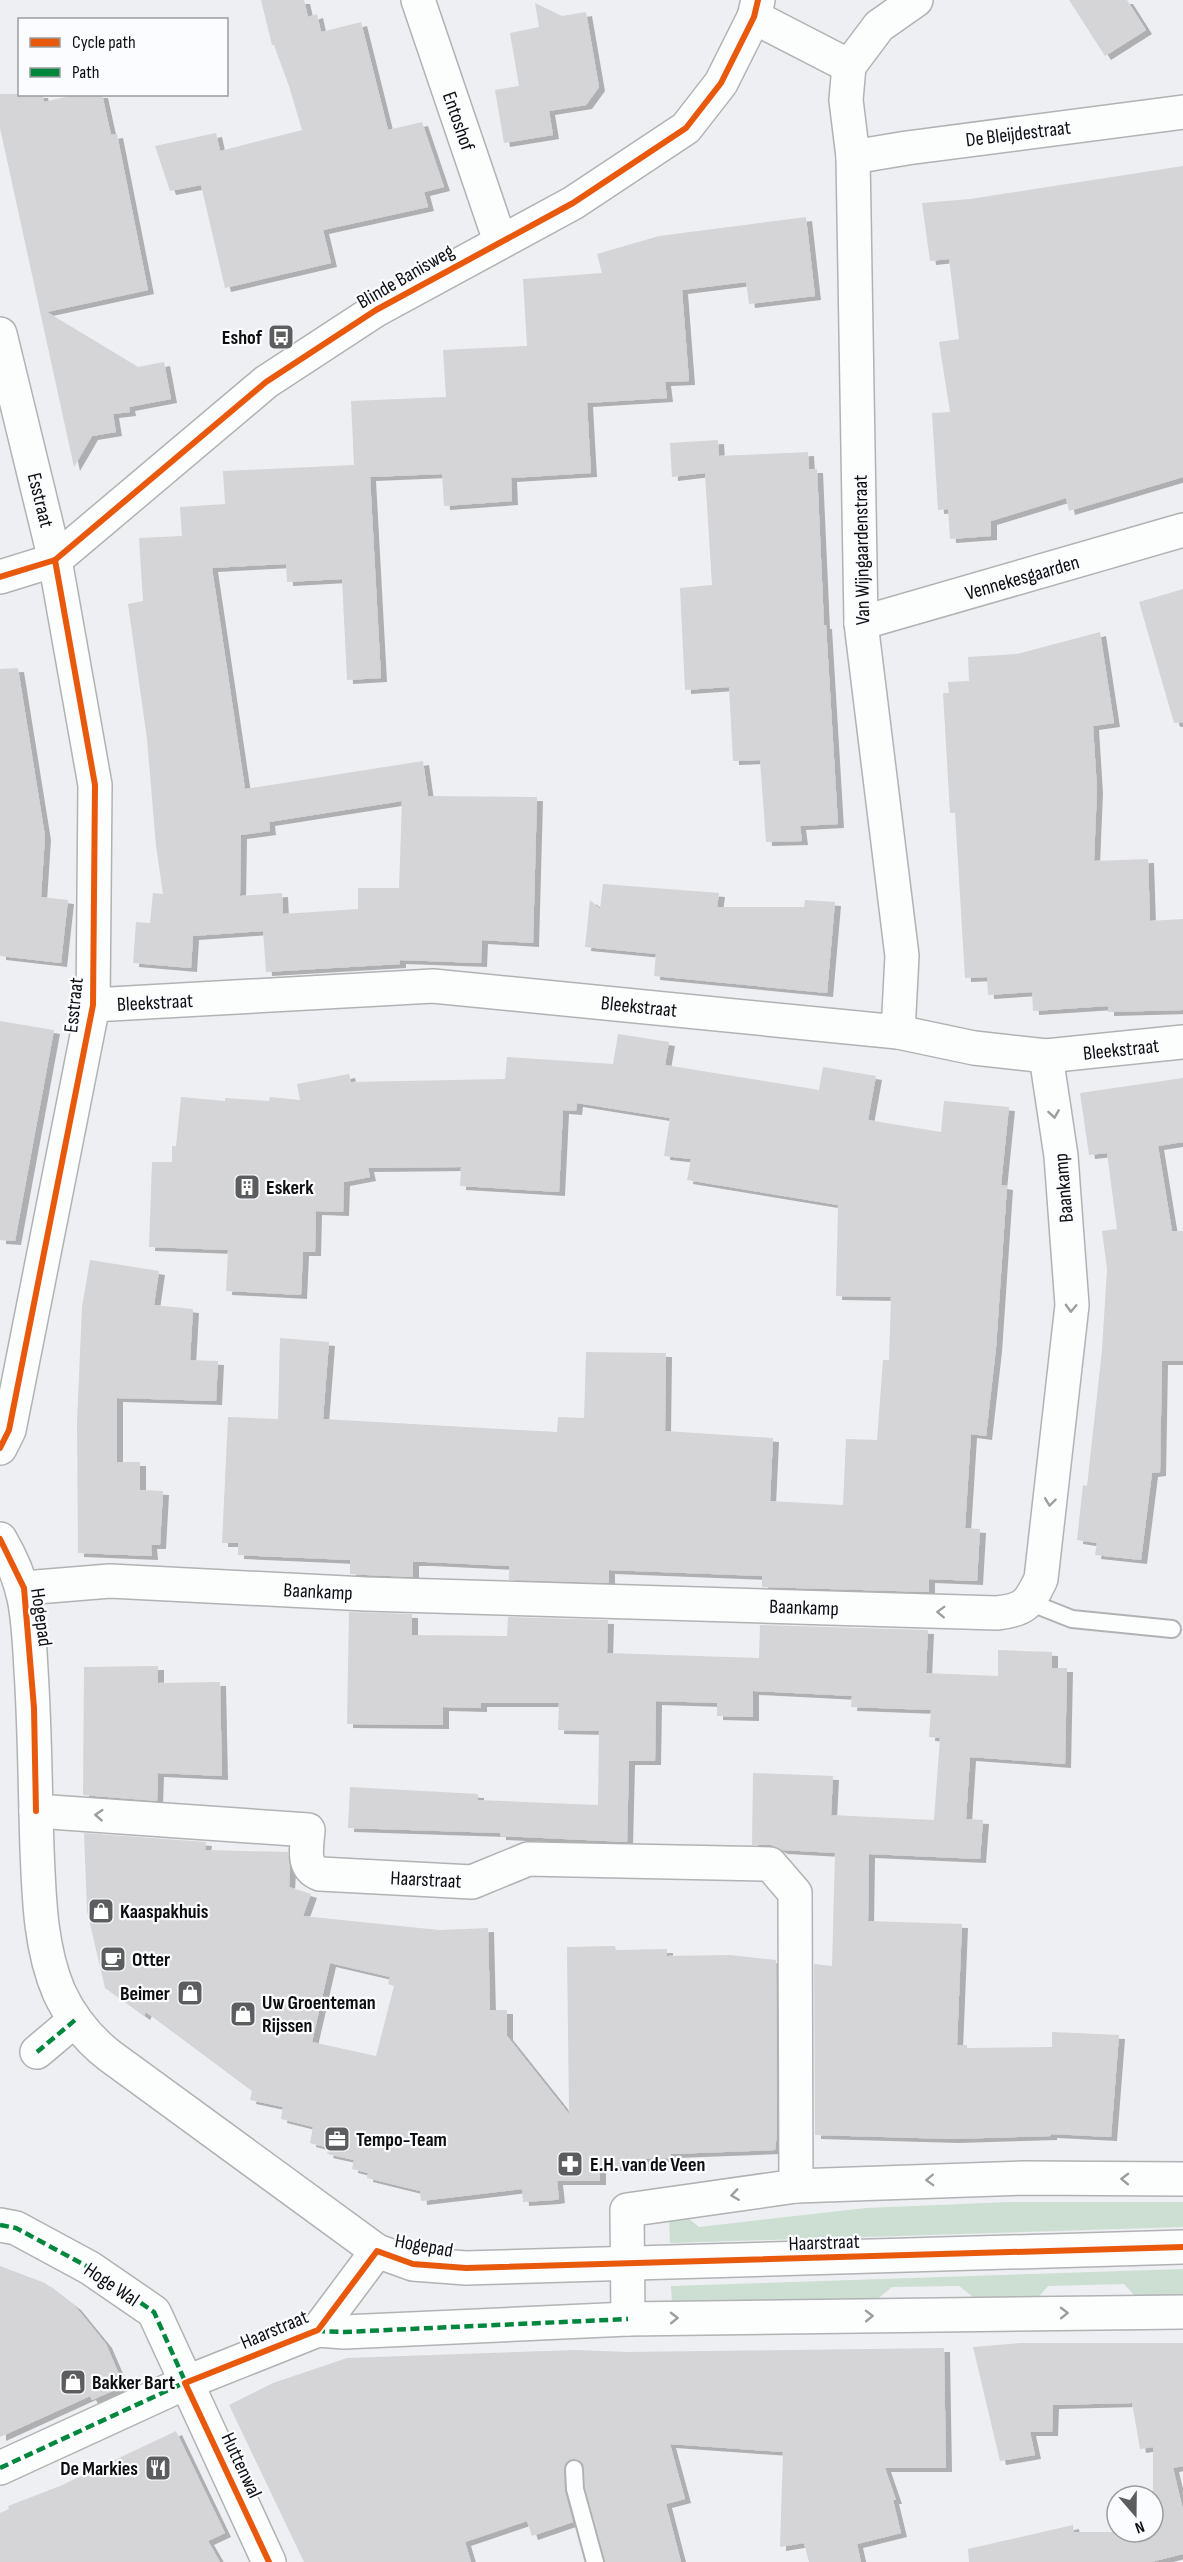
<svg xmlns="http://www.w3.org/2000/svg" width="1183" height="2562" font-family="'Sofia Sans Condensed',sans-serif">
<defs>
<filter id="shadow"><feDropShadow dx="6" dy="4" stdDeviation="0" flood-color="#0004"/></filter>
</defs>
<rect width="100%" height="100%" fill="#eeeff2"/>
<g fill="#ccdfd2">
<polygon points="1009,2202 1183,2202 1183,2227 670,2243 669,2217 683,2214 699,2227 866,2208"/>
<polygon points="1183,2269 1183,2298 1137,2298 1124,2284 1048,2286 1036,2300 977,2300 959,2286 892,2287 875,2301 672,2303 671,2286"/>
</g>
<g fill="#d5d4d7" fill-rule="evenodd" filter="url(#shadow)">
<polygon points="261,0 304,0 308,17 317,14 321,32 361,22 388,130 422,122 444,187 424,192 428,207 323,230 331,263 225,288 201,185 170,191 155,146 216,133 220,151 302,130 289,86 274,45 272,45"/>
<polygon points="1069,0 1127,0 1146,30 1105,56"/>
<polygon points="535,3 562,16 586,12 599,87 586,105 549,111 553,135 504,143 495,90 519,86 510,33 539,27"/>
<polygon points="0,94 42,94 44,102 78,94 102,94 111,135 117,134 148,290 47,312 138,367 164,362 171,399 129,407 130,412 113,414 116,432 92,436 74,467 0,128"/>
<polygon points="1183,166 1183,477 1069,511 1066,498 991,521 991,536 950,539 948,509 938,510 932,413 950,412 939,342 959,339 949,259 930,261 922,203 970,199"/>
<path d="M 806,217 L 815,296 L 749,304 L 746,282 L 682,290 L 689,381 L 665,382 L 667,398 L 587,403 L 591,473 L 511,478 L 512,501 L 444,506 L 442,474 L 370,477 L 381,678 L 347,680 L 342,579 L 287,582 L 286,564 L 212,568 L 245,789 L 423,761 L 428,796 L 537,797 L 533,943 L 482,940 L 481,963 L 400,960 L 400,964 L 266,972 L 263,931 L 193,936 L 191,968 L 133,963 L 136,922 L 150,923 L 153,893 L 163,894 L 156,846 L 147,739 L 128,604 L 143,601 L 139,538 L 182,536 L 180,507 L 225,504 L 223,471 L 354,465 L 351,401 L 446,397 L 443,350 L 527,346 L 523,279 L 602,273 L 597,254 L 659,236 ZM 402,801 L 399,888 L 358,888 L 358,909 L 283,914 L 282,893 L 240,896 L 241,835 L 270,831 L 269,822 Z"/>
<polygon points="718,440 719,456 808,452 809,469 817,469 824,625 826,625 838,824 800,826 802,841 766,842 760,760 733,761 729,687 685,690 680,588 712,585 705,473 672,477 670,443"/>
<polygon points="1183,589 1183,722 1174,723 1139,602"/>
<polygon points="1100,632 1114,723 1093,726 1097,789 1094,861 1148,859 1150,921 1183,919 1183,1010 1108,1012 1108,1006 1033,1011 1032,992 988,995 987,977 965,978 955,813 950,813 943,693 949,693 948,682 969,681 968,657 1017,654"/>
<polygon points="18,668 45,836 41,897 68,900 61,963 0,956 0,669"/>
<polygon points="603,884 719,893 717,907 804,907 805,900 835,902 827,993 654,976 656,954 585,947 590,900 600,909"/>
<polygon points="0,1021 54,1030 15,1241 0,1240"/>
<polygon points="618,1034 669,1042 665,1065 819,1090 823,1067 876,1076 868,1120 941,1132 944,1101 1009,1107 1001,1185 1007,1186 996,1348 986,1436 971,1434 965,1528 980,1529 977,1581 929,1579 929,1592 762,1587 762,1576 609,1570 609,1583 509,1580 509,1566 426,1562 413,1562 413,1577 367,1575 350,1574 350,1560 238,1555 238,1543 222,1543 228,1417 278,1419 280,1338 329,1342 323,1419 557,1432 558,1417 584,1418 586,1352 666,1353 665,1431 773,1438 770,1501 843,1505 846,1439 877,1440 883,1360 889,1360 891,1297 836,1296 838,1205 687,1180 691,1159 664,1156 670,1118 577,1103 576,1111 563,1110 559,1192 460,1186 461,1167 368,1168 370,1177 344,1182 343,1212 316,1211 315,1252 303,1252 301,1295 226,1291 228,1250 149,1247 152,1162 172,1162 172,1146 176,1146 181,1097 225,1101 225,1098 269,1101 270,1097 300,1100 297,1084 349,1074 351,1082 505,1079 507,1057 613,1064"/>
<polygon points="1183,1078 1183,1142 1158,1146 1172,1231 1183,1231 1183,1361 1162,1361 1160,1472 1152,1473 1141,1560 1095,1555 1097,1543 1077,1540 1083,1485 1087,1486 1102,1350 1107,1269 1102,1231 1117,1229 1107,1153 1089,1155 1080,1093"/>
<polygon points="90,1260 159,1271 154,1305 193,1309 190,1360 218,1361 216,1401 117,1398 117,1462 140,1462 140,1490 163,1491 160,1545 151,1545 152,1556 78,1553 77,1422 82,1307"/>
<polygon points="349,1612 412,1614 412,1635 507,1636 508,1617 608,1620 607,1653 759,1658 760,1625 928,1630 926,1673 998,1676 998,1650 1052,1652 1052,1668 1067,1668 1065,1764 970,1757 966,1819 983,1820 980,1859 869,1854 868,1921 962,1924 957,2045 967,2045 967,2048 1052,2047 1052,2032 1119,2035 1111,2137 1051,2134 1051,2136 952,2139 815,2135 814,1964 832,1966 835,1853 782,1850 771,1845 752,1845 753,1773 833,1776 831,1815 934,1820 940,1738 929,1737 931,1710 851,1707 852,1696 753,1691 753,1717 717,1716 717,1703 656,1701 655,1761 629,1761 627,1842 500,1836 500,1833 348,1828 350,1787 478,1794 478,1800 598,1805 599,1731 558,1730 559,1703 481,1703 481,1708 443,1707 443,1725 347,1724"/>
<polygon points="158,1666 158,1683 220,1682 222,1776 158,1773 157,1801 83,1795 84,1667"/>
<path d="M 84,1833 L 206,1842 L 205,1850 L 288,1852 L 290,1869 L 289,1887 L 311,1894 L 303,1916 L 439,1930 L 488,1928 L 490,2010 L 507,2010 L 507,2036 L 569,2114 L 567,1947 L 615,1946 L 616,1950 L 667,1949 L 667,1956 L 730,1955 L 776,1960 L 777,2134 L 775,2150 L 671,2154 L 671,2158 L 644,2159 L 645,2167 L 600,2167 L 600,2181 L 557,2181 L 559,2199 L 554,2200 L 523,2202 L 522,2189 L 421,2201 L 420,2191 L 367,2178 L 368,2173 L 352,2169 L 354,2160 L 327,2154 L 329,2148 L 310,2143 L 313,2127 L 281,2119 L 283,2107 L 250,2100 L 252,2091 L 146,2012 L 144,2016 L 105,1988 L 87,1911 ZM 330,1963 L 390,1977 L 388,1984 L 394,1986 L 376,2056 L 312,2042 Z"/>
<polygon points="0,2266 45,2283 75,2306 106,2344 124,2386 92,2400 90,2396 0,2437"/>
<polygon points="1020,2343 1183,2343 1183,2466 1173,2468 1183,2510 1183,2554 1151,2562 969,2562 968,2549 1073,2525 1074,2532 1153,2532 1153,2447 1140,2449 1132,2403 1053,2405 1052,2432 1030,2432 1035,2455 1000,2461 973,2347"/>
<polygon points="944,2348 946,2468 885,2468 896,2500 893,2500 901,2533 857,2544 861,2562 809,2562 804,2543 780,2547 783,2452 670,2444 685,2499 666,2504 681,2562 605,2562 585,2487 584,2468 582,2463 574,2459 568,2461 564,2470 565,2492 573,2522 532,2536 527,2521 465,2542 471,2562 304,2562 229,2405 273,2383 347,2358 576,2350 627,2352"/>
<polygon points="176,2431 225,2533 208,2541 220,2562 0,2562 0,2513 9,2509 8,2506 60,2486"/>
</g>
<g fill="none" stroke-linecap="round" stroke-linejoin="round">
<g stroke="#b1b2b4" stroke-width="20">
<g id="lane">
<polyline points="1029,1602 1072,1619 1172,1629"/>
<polyline points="574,2469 575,2489 595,2562"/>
</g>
</g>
<g stroke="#b1b2b4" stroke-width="36">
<g id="street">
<polyline points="418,0 500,241"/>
<polyline points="754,17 849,66 879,26 916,0"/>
<polyline points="849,66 846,100 853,157 861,623 902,956 898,1032"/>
<polyline points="853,157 907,148 1183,112"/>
<polyline points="0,334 55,560 95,785 93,1005 9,1430 0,1448"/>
<polyline points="0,577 55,560 266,382 376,310 573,203 686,128 721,83 754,17 758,0"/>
<polyline points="861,623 1183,530"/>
<polyline points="93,1005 433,986 898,1032 974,1048 1046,1056 1183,1042"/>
<path d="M 24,1588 L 110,1581 L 366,1594 L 997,1613 C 1025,1610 1029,1604 1041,1579 L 1072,1305 L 1061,1156 L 1046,1056"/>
<path d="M 36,1811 L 308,1830 C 307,1847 301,1867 320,1874 L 472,1882 L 528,1859 L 770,1864 L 795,1893 L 796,2186"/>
<polyline points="37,2052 75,2020"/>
<polyline points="1183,2179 1024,2178 796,2186 627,2210 628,2319 1183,2312"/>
<polyline points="0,2225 16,2228 90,2268 154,2312 269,2562"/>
<polyline points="318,2330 377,2251"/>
<polyline points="0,2468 185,2383 318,2330 344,2332 628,2319"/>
</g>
</g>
<g stroke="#b1b2b4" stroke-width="36">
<path id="secondary" d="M 0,1539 C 28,1586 28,1617 31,1670 C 35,1730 35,1789 37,1849 C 39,1896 40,1948 59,1992 C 71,2018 88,2039 110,2056 L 377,2251 L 413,2264 L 466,2268 L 1183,2247"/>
</g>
<use href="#lane" stroke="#fcfdfd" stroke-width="16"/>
<use href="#street" stroke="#fcfdfd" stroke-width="33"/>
<use href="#secondary" stroke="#fcfdfd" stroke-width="33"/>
<g stroke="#00873e" stroke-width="4.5" stroke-dasharray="9 4.5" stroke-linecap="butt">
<polyline points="37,2052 75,2020"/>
<polyline points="0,2225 16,2228 90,2268 154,2312 188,2388"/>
<polyline points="316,2331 344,2332 628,2319"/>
<polyline points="0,2468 188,2381"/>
</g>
<g stroke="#fafcff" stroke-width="10">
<g id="cycleway">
<polyline points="0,577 55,560 266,382 376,310 573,203 686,128 721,83 754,17 758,0"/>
<polyline points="0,1448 9,1430 93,1005 95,785 55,560"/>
<polyline points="0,1539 24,1588 34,1708 36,1811"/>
<polyline points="269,2562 185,2383 318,2330 377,2251 413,2264 466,2268 1183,2247"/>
</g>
</g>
<use href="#cycleway" stroke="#e8590c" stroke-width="6"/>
</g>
<defs><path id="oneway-chevron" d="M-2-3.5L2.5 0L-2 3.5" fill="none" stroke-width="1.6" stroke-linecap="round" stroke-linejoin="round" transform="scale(1.5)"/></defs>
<g stroke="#9c9d9e">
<use href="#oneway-chevron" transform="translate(1054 1114) rotate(81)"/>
<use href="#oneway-chevron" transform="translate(1071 1308) rotate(92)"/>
<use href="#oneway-chevron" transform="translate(1050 1502) rotate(97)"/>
<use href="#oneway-chevron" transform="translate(941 1612) rotate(-178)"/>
<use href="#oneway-chevron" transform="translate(99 1815) rotate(-176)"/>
<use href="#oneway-chevron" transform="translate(1125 2179) rotate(-179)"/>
<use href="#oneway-chevron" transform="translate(930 2180) rotate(178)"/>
<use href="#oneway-chevron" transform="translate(735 2195) rotate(172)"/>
<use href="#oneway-chevron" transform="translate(1064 2313) rotate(-1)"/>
<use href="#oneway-chevron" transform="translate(869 2316) rotate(-1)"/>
<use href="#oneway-chevron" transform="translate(674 2318) rotate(-1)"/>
</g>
<defs>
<g id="bus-square" transform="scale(1.35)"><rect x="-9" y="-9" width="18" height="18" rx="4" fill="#5c5d5e" stroke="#fafcff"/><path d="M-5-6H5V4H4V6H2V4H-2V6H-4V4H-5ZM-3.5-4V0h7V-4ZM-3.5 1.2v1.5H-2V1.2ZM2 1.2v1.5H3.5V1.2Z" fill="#fff"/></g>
<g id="building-square" transform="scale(1.35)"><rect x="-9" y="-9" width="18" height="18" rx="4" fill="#5c5d5e" stroke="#fafcff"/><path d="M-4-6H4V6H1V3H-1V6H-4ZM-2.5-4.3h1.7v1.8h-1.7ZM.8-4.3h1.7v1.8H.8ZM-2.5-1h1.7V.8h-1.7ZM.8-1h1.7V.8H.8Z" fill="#fff"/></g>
<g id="shop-square" transform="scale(1.35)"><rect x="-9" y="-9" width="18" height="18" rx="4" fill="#5c5d5e" stroke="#fafcff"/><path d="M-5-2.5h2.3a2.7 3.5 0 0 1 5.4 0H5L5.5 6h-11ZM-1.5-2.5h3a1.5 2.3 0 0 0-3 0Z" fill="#fff"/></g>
<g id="cafe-square" transform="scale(1.35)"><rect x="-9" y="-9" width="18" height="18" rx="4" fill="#5c5d5e" stroke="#fafcff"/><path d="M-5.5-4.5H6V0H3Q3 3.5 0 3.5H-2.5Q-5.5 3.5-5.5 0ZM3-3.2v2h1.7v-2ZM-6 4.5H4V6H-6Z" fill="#fff"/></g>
<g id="office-square" transform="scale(1.35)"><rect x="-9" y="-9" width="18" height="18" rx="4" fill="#5c5d5e" stroke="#fafcff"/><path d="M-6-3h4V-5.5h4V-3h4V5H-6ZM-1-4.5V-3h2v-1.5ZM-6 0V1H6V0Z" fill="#fff"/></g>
<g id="pharmacy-square" transform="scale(1.35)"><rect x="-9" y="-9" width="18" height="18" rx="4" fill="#5c5d5e" stroke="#fafcff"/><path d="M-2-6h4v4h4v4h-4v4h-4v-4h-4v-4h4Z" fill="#fff"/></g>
<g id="restaurant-square" transform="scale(1.35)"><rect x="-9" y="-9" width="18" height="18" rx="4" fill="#5c5d5e" stroke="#fafcff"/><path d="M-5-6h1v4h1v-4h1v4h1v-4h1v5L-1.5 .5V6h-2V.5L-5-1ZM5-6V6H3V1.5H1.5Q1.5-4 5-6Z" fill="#fff"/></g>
</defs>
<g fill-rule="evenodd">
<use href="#bus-square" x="281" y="337"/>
<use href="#building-square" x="247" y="1187"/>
<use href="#shop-square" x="101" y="1911"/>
<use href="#cafe-square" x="113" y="1959"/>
<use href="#shop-square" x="190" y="1993"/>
<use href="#shop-square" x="243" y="2014"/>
<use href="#office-square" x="337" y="2139"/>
<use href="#pharmacy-square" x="570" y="2164"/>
<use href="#shop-square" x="73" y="2382"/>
<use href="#restaurant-square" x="158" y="2468"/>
</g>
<g text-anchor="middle" stroke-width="4.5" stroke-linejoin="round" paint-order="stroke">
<g font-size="20" fill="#0d0e0f" stroke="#fafcff">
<text transform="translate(459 121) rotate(71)" y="7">Entoshof</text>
<text transform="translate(1018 133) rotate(-7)" y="7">De Bleijdestraat</text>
<text transform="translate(405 276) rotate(-30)" y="7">Blinde Banisweg</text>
<text transform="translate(41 500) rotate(76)" y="7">Esstraat</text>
<text transform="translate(861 550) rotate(-91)" y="7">Van Wijngaardenstraat</text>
<text transform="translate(1022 577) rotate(-16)" y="7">Vennekesgaarden</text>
<text transform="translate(155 1002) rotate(-3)" y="7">Bleekstraat</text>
<text transform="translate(73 1005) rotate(-84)" y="7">Esstraat</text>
<text transform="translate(639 1006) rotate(6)" y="7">Bleekstraat</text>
<text transform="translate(1121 1049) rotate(-6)" y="7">Bleekstraat</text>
<text transform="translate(1063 1188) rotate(-95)" y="7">Baankamp</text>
<text transform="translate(318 1591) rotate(3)" y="7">Baankamp</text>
<text transform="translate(804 1607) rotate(2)" y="7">Baankamp</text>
<text transform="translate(42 1617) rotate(82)" y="7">Hogepad</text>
<text transform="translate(426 1879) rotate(3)" y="7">Haarstraat</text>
<text transform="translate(824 2242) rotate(-2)" y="7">Haarstraat</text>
<text transform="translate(424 2245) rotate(10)" y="7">Hogepad</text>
<text transform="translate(112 2284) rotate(34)" y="7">Hoge Wal</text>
<text transform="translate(274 2329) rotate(-23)" y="7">Haarstraat</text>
<text transform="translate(242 2465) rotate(65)" y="7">Huttenwal</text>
</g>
<g font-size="20" font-weight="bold" fill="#0d0e0f" stroke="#fafcff" text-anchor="start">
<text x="262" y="344" text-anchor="end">Eshof</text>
<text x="266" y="1194">Eskerk</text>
<text x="120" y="1918">Kaaspakhuis</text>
<text x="132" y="1966">Otter</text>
<text x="170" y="2000" text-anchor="end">Beimer</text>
<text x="262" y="2009">Uw Groenteman<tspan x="262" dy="23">Rijssen</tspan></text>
<text x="356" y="2146">Tempo-Team</text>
<text x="590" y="2171">E.H. van de Veen</text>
<text x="92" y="2389">Bakker Bart</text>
<text x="138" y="2475" text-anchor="end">De Markies</text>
</g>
</g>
<rect x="18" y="18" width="210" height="78" fill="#fafcff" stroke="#9b9d9f" stroke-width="1.5"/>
<rect x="30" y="38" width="30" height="9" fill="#e8590c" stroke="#9b9d9f" stroke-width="1.5"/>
<text x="72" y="48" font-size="18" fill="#0d0e0f">Cycle path</text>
<rect x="30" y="68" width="30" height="9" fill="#00873e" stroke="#9b9d9f" stroke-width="1.5"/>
<text x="72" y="78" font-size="18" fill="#0d0e0f">Path</text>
<g transform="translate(1135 2514) rotate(160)"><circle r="28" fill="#fafcff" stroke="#9b9d9f" stroke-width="1.5"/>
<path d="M0-4.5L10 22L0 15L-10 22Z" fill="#5c5d5e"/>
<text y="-9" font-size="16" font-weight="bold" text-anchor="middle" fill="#0d0e0f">N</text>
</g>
</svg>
